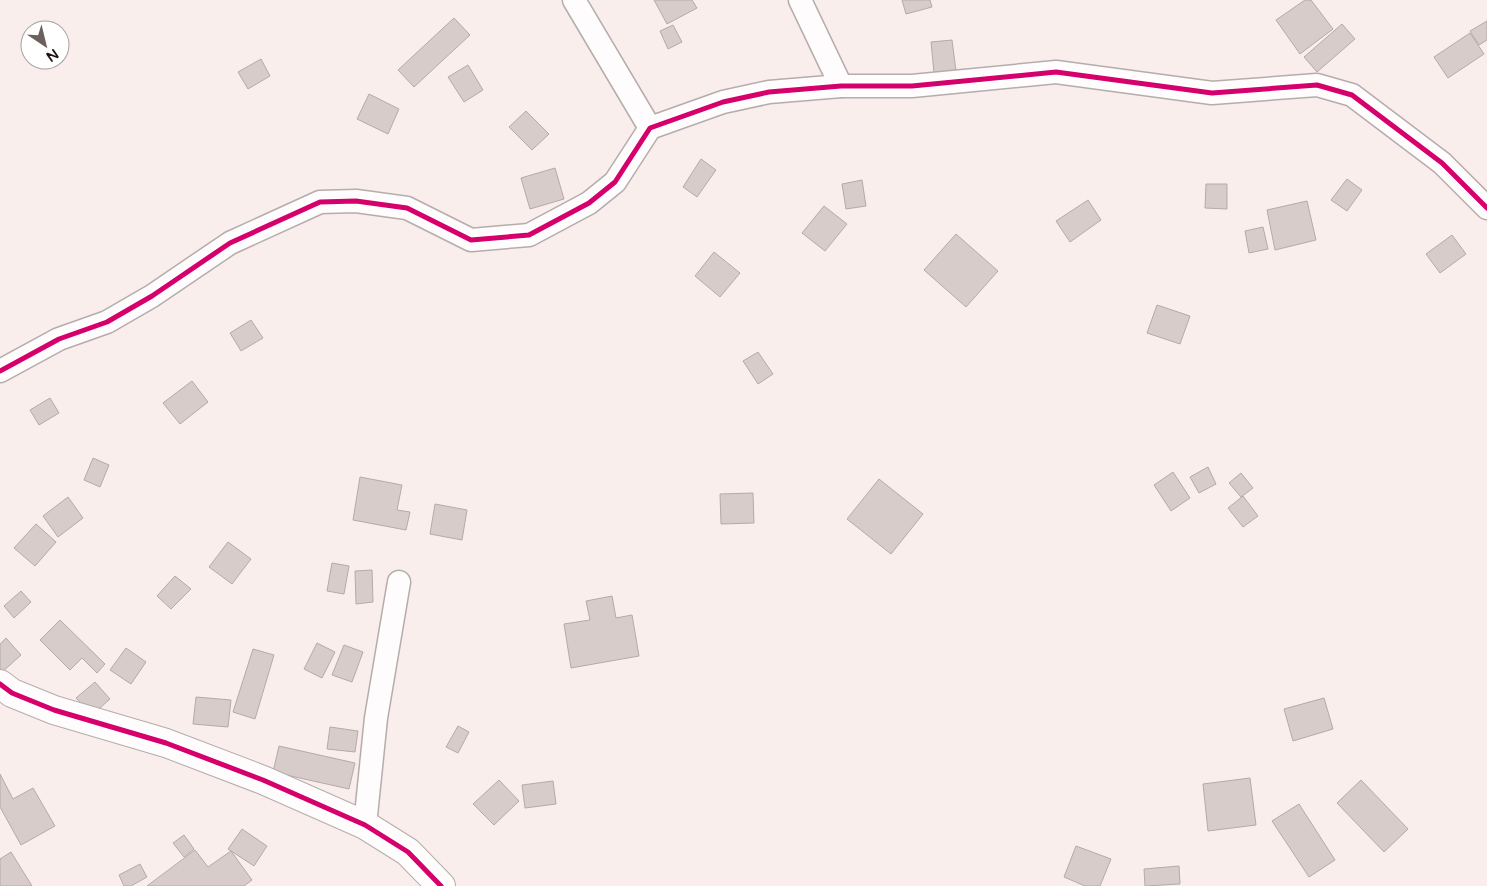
<svg xmlns="http://www.w3.org/2000/svg" width="1487" height="886" font-family="'Varela Round',sans-serif">
<rect width="100%" height="100%" fill="#f9eeec"/>
<g fill="#d7ccca" stroke="#b4aaa8">
<polygon points="654,0 692,0 697,8 667,24"/>
<polygon points="902,0 930,0 932,7 906,14"/>
<polygon points="1305,0 1311,0 1333,29 1300,54 1276,20"/>
<polygon points="454,18 470,35 414,87 398,70"/>
<polygon points="1487,21 1487,40 1479,45 1470,31"/>
<polygon points="1342,24 1355,39 1317,72 1304,57"/>
<polygon points="673,25 682,42 668,49 660,31"/>
<polygon points="1470,33 1484,54 1448,78 1434,57"/>
<polygon points="952,40 956,71 934,73 931,42"/>
<polygon points="261,59 270,76 248,89 238,72"/>
<polygon points="468,65 483,90 464,102 448,77"/>
<polygon points="369,94 399,109 388,134 357,119"/>
<polygon points="526,111 549,134 532,150 509,127"/>
<polygon points="701,159 716,170 697,197 683,187"/>
<polygon points="555,168 564,199 530,209 521,178"/>
<polygon points="1347,179 1362,190 1347,211 1331,200"/>
<polygon points="862,180 866,206 846,209 842,184"/>
<polygon points="1206,184 1227,184 1227,209 1205,208"/>
<polygon points="1088,200 1101,220 1070,242 1056,221"/>
<polygon points="1307,201 1316,240 1275,250 1267,210"/>
<polygon points="824,206 847,224 825,251 802,233"/>
<polygon points="1263,227 1268,249 1249,253 1245,231"/>
<polygon points="956,234 998,271 966,307 924,270"/>
<polygon points="1452,235 1466,254 1440,273 1426,254"/>
<polygon points="714,252 740,273 720,297 695,276"/>
<polygon points="1157,305 1190,316 1180,344 1147,333"/>
<polygon points="251,320 263,338 241,351 230,333"/>
<polygon points="758,352 773,374 758,384 743,361"/>
<polygon points="192,381 208,402 180,424 163,403"/>
<polygon points="50,398 59,413 39,425 30,410"/>
<polygon points="93,458 109,465 100,487 84,480"/>
<polygon points="1208,467 1216,484 1199,493 1190,477"/>
<polygon points="1173,472 1190,498 1171,511 1154,485"/>
<polygon points="1241,473 1253,488 1241,497 1229,483"/>
<polygon points="360,477 402,485 397,510 410,512 406,530 353,520"/>
<polygon points="879,479 923,514 891,554 847,519"/>
<polygon points="753,493 754,523 721,524 720,494"/>
<polygon points="1243,496 1258,516 1243,527 1228,508"/>
<polygon points="68,497 83,518 58,537 43,516"/>
<polygon points="435,504 467,510 462,540 430,534"/>
<polygon points="36,524 56,542 35,566 14,548"/>
<polygon points="228,542 251,559 232,584 209,567"/>
<polygon points="332,563 349,566 344,594 327,591"/>
<polygon points="372,570 373,602 356,604 355,571"/>
<polygon points="175,576 191,589 171,609 157,596"/>
<polygon points="21,591 31,602 14,618 4,606"/>
<polygon points="612,596 616,618 632,615 639,656 571,668 564,624 590,620 586,601"/>
<polygon points="60,620 105,664 97,673 82,658 70,670 40,640"/>
<polygon points="6,638 21,655 0,674 0,644"/>
<polygon points="317,643 335,652 322,678 304,669"/>
<polygon points="344,645 363,652 352,682 332,675"/>
<polygon points="126,648 146,662 131,684 110,670"/>
<polygon points="253,649 274,655 255,719 233,712"/>
<polygon points="95,682 110,699 92,715 76,698"/>
<polygon points="196,697 231,700 228,727 193,724"/>
<polygon points="1324,698 1333,729 1293,741 1284,709"/>
<polygon points="458,726 469,732 458,753 446,747"/>
<polygon points="330,727 358,731 355,752 327,749"/>
<polygon points="279,746 355,763 349,789 273,772"/>
<polygon points="0,774 13,799 33,788 55,826 21,845 0,807"/>
<polygon points="1250,778 1256,825 1208,831 1203,784"/>
<polygon points="499,780 519,801 494,825 473,804"/>
<polygon points="1361,780 1408,829 1384,852 1337,803"/>
<polygon points="553,781 556,804 525,808 522,785"/>
<polygon points="1299,804 1335,860 1309,877 1272,821"/>
<polygon points="242,829 267,846 254,866 228,849"/>
<polygon points="184,835 194,849 184,857 173,843"/>
<polygon points="1076,846 1111,859 1100,886 1085,886 1064,877"/>
<polygon points="195,850 208,867 231,851 252,880 244,886 147,886"/>
<polygon points="11,852 32,886 0,886 0,859"/>
<polygon points="140,864 147,877 131,886 124,886 119,875"/>
<polygon points="1179,866 1180,884 1145,886 1144,869"/>
</g>
<g fill="none" stroke-linecap="round" stroke-linejoin="round">
<g stroke="#b6acab" stroke-width="25">
<g id="street">
<polyline points="574,0 650,128"/>
<polyline points="800,0 841,86"/>
<polyline points="0,371 59,339 107,322 152,296 230,243 320,202 356,201 407,208 471,240 529,235 589,203 615,182 650,128 723,102 769,92 841,86 912,86 1056,72 1212,93 1317,85 1352,95 1442,163 1487,208"/>
<polyline points="365,825 376,718 399,582"/>
</g>
</g>
<g stroke="#b6acab" stroke-width="30">
<polyline id="secondary" points="0,684 12,693 54,710 166,743 263,780 365,825 408,852 441,886"/>
</g>
<use href="#street" stroke="#fefcfc" stroke-width="22"/>
<use href="#secondary" stroke="#fefcfc" stroke-width="28"/>
<g stroke="#fff" stroke-width="8">
<g id="cycleway">
<polyline points="0,371 59,339 107,322 152,296 230,243 320,202 356,201 407,208 471,240 529,235 589,203 615,182 650,128 723,102 769,92 841,86 912,86 1056,72 1212,93 1317,85 1352,95 1442,163 1487,208"/>
<polyline points="0,684 12,693 54,710 166,743 263,780 365,825 408,852 441,886"/>
</g>
</g>
<use href="#cycleway" stroke="#d6006c" stroke-width="5"/>
</g>
<g transform="translate(45 45) rotate(145)"><circle r="24" fill="#ffffff" stroke="#a5a1a0"/>
<path d="M0-4L9 19L0 12L-9 19Z" fill="#6b605e"/>
<text y="-8" font-size="14" font-weight="bold" text-anchor="middle" fill="#1e1311">N</text>
</g>
</svg>
